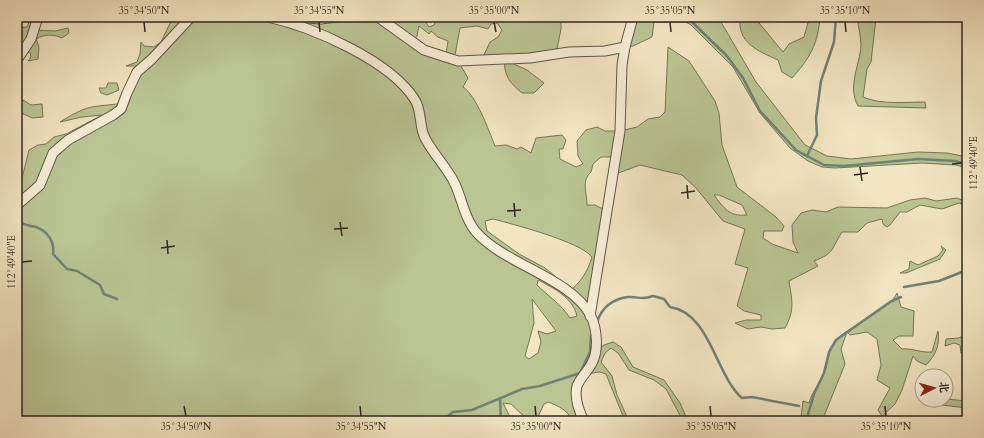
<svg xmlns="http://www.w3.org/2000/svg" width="984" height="438" font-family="Cardo,'Noto Serif SC',serif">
<rect width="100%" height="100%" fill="#f2e5c2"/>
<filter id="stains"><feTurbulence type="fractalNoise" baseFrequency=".005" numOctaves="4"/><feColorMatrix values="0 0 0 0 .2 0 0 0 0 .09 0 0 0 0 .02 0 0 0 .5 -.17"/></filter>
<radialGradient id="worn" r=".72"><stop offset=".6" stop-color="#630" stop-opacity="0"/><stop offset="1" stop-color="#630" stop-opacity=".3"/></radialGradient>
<g fill="#bac593" stroke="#747658" fill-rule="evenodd">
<path d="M 173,17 L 417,17 L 425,21 L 429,27 L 434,25 L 436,20 L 428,17 L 561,17 L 561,29 L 556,54 L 505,60 L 527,70 L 544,83 L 534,93 L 522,93 C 509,82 505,77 504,60 L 481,61 L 490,42 L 498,37 L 502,30 L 497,23 L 491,24 L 488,29 L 477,26 L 460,28 L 455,55 L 446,54 L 448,41 L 438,37 L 431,31 L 429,34 L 419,26 L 417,36 L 412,42 L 458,61 L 468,78 L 463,87 C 476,95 489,131 495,146 L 506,145 L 517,149 L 521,147 L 531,153 L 536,138 L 562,135 L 566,140 L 563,149 L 559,149 L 560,159 L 576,167 L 583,164 L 578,156 L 577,141 L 586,130 L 597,127 L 605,131 L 620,131 L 637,127 L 648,119 L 660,117 L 665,112 L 668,47 L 689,61 L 715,101 L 719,113 L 722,145 L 737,187 L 776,217 L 784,226 L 782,231 L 764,231 L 763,238 L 772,244 L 798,253 L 793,242 L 792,225 L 801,213 L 812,210 L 826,212 L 838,207 L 887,208 L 910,200 L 925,198 L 936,201 L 957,198 L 967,202 L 967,206 L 959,203 L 942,209 L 920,205 L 907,212 L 900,212 L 890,225 L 887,227 L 883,224 L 882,219 L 867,223 L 858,232 L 842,232 C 831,249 835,253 814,261 L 818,266 L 789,281 C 792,301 795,310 785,328 L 772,329 L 761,327 L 748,329 L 735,323 L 746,320 L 761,320 L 761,315 L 744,311 L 737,306 L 748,268 L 735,264 L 745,229 L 723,221 L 696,188 L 682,175 L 640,165 L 613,175 L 616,157 L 601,157 L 593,164 L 591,172 C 581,181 587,193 587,205 L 595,205 L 607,211 L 590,316 L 595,351 L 604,345 L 613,342 L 621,347 L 633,367 L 664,380 L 680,403 L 688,421 L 683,421 L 666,389 L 654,380 L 629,370 L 618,353 L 611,348 L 605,353 L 601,362 L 612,376 L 617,395 L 629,421 L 625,421 L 606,374 L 600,372 L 585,374 L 577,386 L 584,421 L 573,421 C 567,410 559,406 548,402 L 544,404 L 536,421 L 529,421 L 511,404 L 503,403 L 512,421 L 17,421 L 17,184 L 23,174 L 29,150 L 38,145 L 46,144 L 54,137 L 66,134 L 102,115 L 82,117 L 60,122 C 70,116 81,109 92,107 C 102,105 113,105 123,103 L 141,66 L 126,66 L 137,62 L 140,54 L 141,42 L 144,46 L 154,47 L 161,42 ZM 714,195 L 719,195 L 742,205 L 747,215 C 729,217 724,208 714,195 ZM 493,219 C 513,224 581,242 592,257 C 588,271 580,284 568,292 L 558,285 L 555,276 L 545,268 L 519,254 L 487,231 L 485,221 ZM 538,280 C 554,288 573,298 577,316 L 570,318 C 561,304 548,296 537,285 ZM 532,299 L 556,331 L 547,334 L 538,331 L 541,342 L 538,353 L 529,359 L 525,356 L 534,323 Z"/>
<polygon points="633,17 718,17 756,82 805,145 827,156 851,159 918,152 947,153 967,157 967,168 956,165 922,163 835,168 822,167 808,161 790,148 760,113 733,67 691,25 686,22 654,22 652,37 633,46 625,47"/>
<path d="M 740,17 L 754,17 L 783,52 L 789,44 L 804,37 L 809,19 L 807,17 L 820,17 C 818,44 810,58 792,78 L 782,72 L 778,60 C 758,51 737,43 740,17 Z"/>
<path d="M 857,17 L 876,18 L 871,62 L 867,69 L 863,97 C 881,105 906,102 925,102 L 926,108 L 858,106 C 847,86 860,65 861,45 C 861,36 858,26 857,17 Z"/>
<path d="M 30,20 L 37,22 L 34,30 L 55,31 L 68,28 L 69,33 L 62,38 C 53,34 45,34 36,39 L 39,47 L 38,59 L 28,61 L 31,57 L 30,52 L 23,52 L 17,60 L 17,28 L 27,27 Z"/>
<polygon points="108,83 117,83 119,90 107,95 101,93 99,88 106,88"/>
<polygon points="23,100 31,105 42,104 43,117 32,118 17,111 17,108"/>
<polygon points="941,246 946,250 940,259 906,273 900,273 909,269 910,261 918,265 938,256 943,250"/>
<path d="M 897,293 L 901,307 L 914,311 L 913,336 L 899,336 L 893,340 L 902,349 C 912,348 921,353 932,352 L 938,331 C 940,345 936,355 926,365 L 917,361 L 913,356 L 902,390 L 895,404 L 882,416 L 878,410 L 890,388 L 877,380 L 881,365 L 877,339 L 867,332 L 850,335 L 847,332 L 841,349 L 845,364 L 822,421 L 798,421 L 801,418 L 803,401 L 809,403 C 812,391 820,384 824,373 C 829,362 828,348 837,339 C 851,325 891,309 897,293 Z"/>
<polygon points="967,335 967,357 961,353 960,345 954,343 945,346 946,339 958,338"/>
<polygon points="946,399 967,401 967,408 942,405 943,400"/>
</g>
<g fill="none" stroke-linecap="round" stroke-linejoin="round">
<g stroke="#708276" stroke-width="2.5">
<polyline points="680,17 692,22 727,56 743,78 760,111 796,150 807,156 824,165 844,166 918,159 955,161 967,164"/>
<polyline points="807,156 817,135 816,118 821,81 834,42 836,17"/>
<path d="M 17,218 C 22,226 28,225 36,227 C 48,231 55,243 53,254 L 67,269 L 77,271 L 100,285 L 104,294 L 117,299"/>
<polyline points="904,287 939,281 967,270"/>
<path d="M 597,322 C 602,307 613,299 628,297 C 639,296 640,301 653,296 L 664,299 L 670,307 C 710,313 715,374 742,398 L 752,397 L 799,406"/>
<polyline points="500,398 501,421"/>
<polyline points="442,421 453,412 472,410 522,389 540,386 580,373 590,352 591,336"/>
<polyline points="806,421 814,394 824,373 829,352 836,340 890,302 901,297"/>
</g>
<g stroke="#605646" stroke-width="11">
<g id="minor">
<path d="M 268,17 C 313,27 391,61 415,100 C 422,111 419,127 425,138 C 433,154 447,167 455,184 C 462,199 465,220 477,233 C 506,265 571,278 591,316 C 597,329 599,350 592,363 C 588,371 580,378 577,386 C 574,398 579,411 584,421"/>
<polyline points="295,17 321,19 336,17"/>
<polyline points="378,17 424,50 458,61 530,58 569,52 605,51 625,47"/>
<polyline points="17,60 31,39 38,17"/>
<polyline points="17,205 40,185 53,153 68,140 113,115 121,109 127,93 137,72 152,59 191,17"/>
<polyline points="590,316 620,131 622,65 625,47 633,17"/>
</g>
</g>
<use href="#minor" stroke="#f7eed7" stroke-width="9"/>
</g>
<path fill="none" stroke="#2f261c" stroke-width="1.5" d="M 144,22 L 145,32M 319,22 L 320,32M 494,22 L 496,32M 670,22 L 671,32M 845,22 L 846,32M 952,164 L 962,163M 860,167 L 862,181M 854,175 L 868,173M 687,185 L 688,199M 681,193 L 695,191M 514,203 L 515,217M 507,211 L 521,210M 340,222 L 342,236M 334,229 L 348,228M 167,240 L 168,254M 161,248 L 175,246M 22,262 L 32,261M 184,406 L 186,416M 360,406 L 361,416M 535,406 L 536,416M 710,406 L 711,416M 885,406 L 886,416"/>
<rect width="984" height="438" fill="none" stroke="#f2e5c2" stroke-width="44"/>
<g transform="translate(934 388) rotate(84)"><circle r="19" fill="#f7eed7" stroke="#a79e8c"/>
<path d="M0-3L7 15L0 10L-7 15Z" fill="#8f2418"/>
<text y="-6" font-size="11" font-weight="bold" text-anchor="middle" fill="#2f261c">北</text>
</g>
<rect x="22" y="22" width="940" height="394" fill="none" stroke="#2f261c" stroke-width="1.5"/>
<g font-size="10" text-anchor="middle" fill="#2f261c">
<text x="144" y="14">35°34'50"N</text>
<text x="319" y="14">35°34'55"N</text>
<text x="494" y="14">35°35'00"N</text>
<text x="670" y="14">35°35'05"N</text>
<text x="845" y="14">35°35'10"N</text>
<text transform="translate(973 163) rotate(-90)" y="4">112°49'40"E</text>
<text transform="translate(11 262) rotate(-90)" y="4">112°49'40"E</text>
<text x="186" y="430">35°34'50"N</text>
<text x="361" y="430">35°34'55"N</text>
<text x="536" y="430">35°35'00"N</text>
<text x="711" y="430">35°35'05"N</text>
<text x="886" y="430">35°35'10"N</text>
</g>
<rect width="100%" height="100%" filter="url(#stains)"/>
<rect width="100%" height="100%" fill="url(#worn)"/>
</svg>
